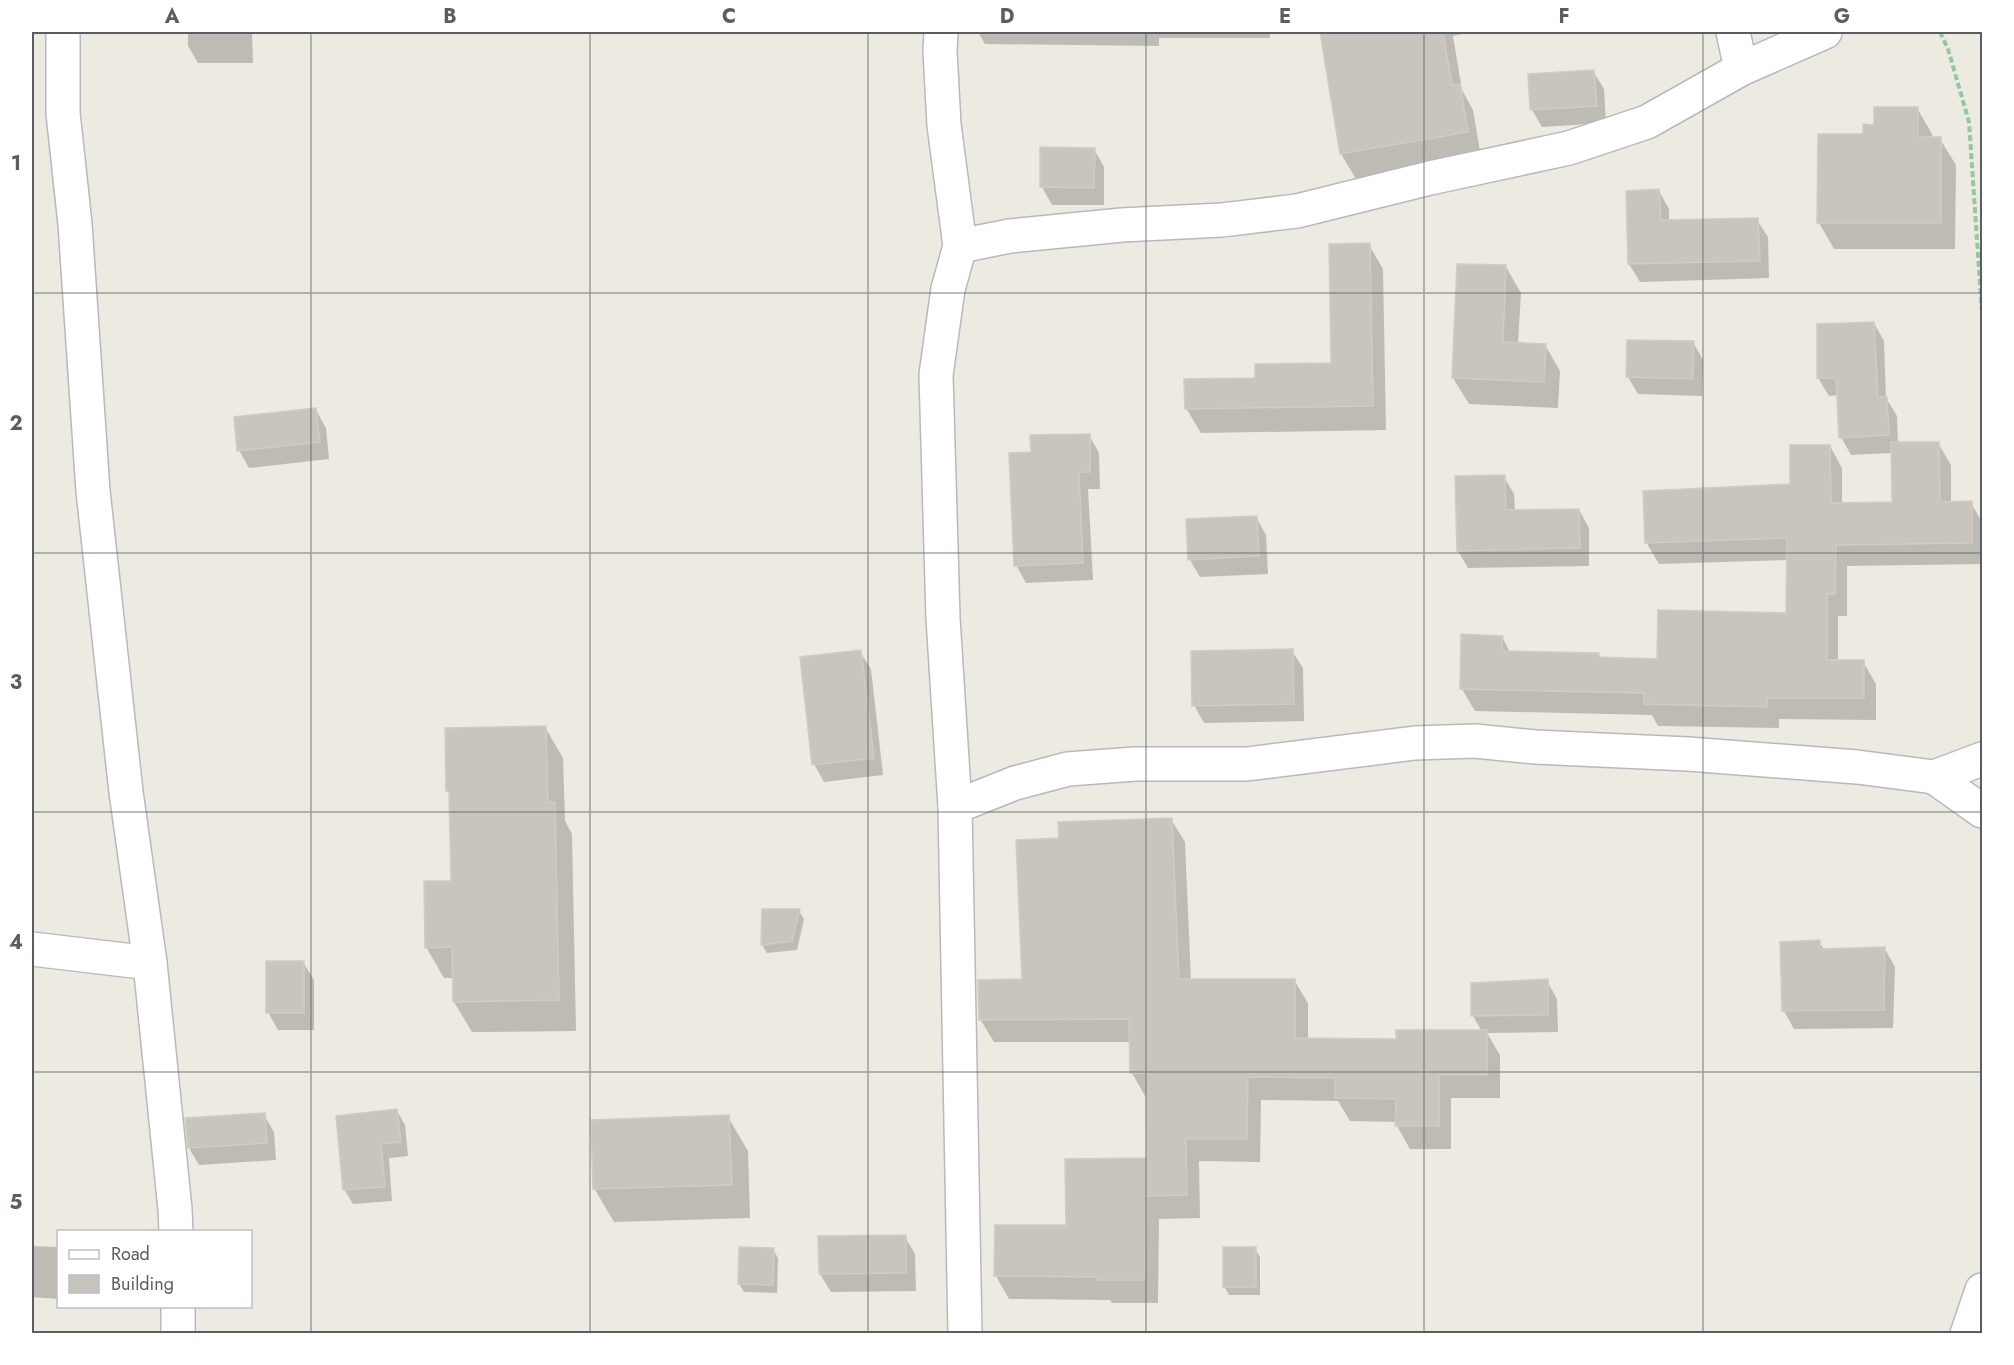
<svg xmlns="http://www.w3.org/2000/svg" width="2014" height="1365" font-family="Jost,sans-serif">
<rect width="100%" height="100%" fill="#edeae1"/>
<g fill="#0003">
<polygon points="188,32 252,32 253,63 198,63 188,46"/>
<polygon points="978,32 1270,32 1270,38 1159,38 1159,46 985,44"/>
<polygon points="1321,32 1471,32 1453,36 1462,90 1473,110 1481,157 1356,179 1341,154"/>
<polygon points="1593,71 1604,89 1606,123 1542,127 1532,110"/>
<polygon points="1917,108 1932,134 1932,139 1940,139 1956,165 1955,249 1834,249 1819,223 1864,136 1875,126"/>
<polygon points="1094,149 1104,167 1104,205 1052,205 1042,187"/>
<polygon points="1659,191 1669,209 1669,222 1757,220 1768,237 1769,278 1640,282 1629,264 1628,192"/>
<polygon points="1369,245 1383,269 1386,430 1201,433 1186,408 1257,379 1333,364"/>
<polygon points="1506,267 1521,293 1518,344 1545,345 1560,371 1558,408 1469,404 1453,378"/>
<polygon points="1874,323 1884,341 1886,398 1897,416 1898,444 1938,443 1951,465 1951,503 1971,503 1982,522 1982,564 1847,566 1847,616 1838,616 1838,662 1863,662 1876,684 1876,720 1779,719 1779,728 1658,726 1652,715 1475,711 1462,689 1463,636 1502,637 1510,652 1598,654 1600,658 1659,660 1788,615 1788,560 1659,564 1646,542 1792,485 1830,446 1842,468 1842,504 1893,504 1892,453 1851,455 1841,437 1839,395 1829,396 1818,378"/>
<polygon points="1693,342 1703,360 1702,396 1638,394 1628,377"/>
<polygon points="316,410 326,428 329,459 249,468 239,450"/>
<polygon points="1089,435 1099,453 1100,489 1088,489 1093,580 1026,583 1016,565 1032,454"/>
<polygon points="1504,477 1514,494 1515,511 1579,510 1589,528 1589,566 1468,568 1458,551"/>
<polygon points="1256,517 1266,535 1268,574 1200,577 1190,560"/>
<polygon points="1292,651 1303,668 1304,721 1204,723 1194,705"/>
<polygon points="860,652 871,669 883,775 824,782 814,764"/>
<polygon points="545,727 563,758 565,821 572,834 576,1031 472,1032 454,1002 454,978 444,978 426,947 452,882 451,795 448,790"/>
<polygon points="1171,819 1185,842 1191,981 1294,980 1308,1003 1308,1040 1397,1040 1482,1032 1473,1016 1547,981 1557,999 1558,1032 1487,1033 1500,1055 1500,1098 1451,1098 1451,1149 1410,1149 1397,1126 1397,1122 1350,1121 1338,1101 1261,1100 1260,1162 1199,1161 1200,1218 1159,1219 1158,1303 1112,1303 1110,1300 1009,1299 996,1276 1068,1227 1149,1159 1148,1096 1145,1096 1132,1073 1131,1042 994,1042 980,1019 1024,981 1061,839"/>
<polygon points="799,911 804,919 797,950 767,953 762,945"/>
<polygon points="1819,941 1824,950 1885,949 1895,967 1893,1028 1794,1029 1784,1011 1781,943"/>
<polygon points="303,962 314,980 314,1030 278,1030 268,1012"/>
<polygon points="397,1111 405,1125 408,1156 389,1158 392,1201 353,1204 344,1189"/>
<polygon points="264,1115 274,1132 276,1160 199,1165 189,1148"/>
<polygon points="728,1117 748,1151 750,1218 614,1222 594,1188"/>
<polygon points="905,1237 915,1254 916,1291 831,1292 820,1274"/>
<polygon points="32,1246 58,1247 58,1299 32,1297"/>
<polygon points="773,1249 778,1258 777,1293 744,1292 739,1284"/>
<polygon points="1255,1249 1260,1257 1260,1295 1229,1295 1224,1286"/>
</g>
<g fill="#c8c5be" stroke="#d2ccbf" stroke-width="1.5">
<polygon points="1320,32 1443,32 1452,85 1460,84 1468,132 1340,154"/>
<polygon points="1594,70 1597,106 1530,110 1528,74"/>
<polygon points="1874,107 1918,107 1918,137 1941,137 1941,223 1817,223 1818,134 1863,134 1863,124 1874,125"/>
<polygon points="1040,147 1095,148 1094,188 1040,187"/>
<polygon points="1659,189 1661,220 1758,218 1760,261 1628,264 1626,191"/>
<polygon points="1370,243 1373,406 1185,409 1184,379 1255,378 1255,364 1331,363 1329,244"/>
<polygon points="1457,264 1506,265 1503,342 1546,344 1544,382 1452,378"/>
<polygon points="1874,322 1878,397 1887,397 1889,435 1839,438 1836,378 1817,378 1817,324"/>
<polygon points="1627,340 1694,341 1693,379 1626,377"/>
<polygon points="316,408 320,442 237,451 234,417"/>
<polygon points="1090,434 1090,472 1079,472 1083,563 1014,566 1009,453 1031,452 1030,435"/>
<polygon points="1891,442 1939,442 1940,502 1972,501 1972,543 1836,545 1835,594 1827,594 1827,660 1864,660 1864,698 1768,698 1767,707 1644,704 1644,693 1460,689 1461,634 1503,636 1502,651 1599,653 1599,657 1657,659 1658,610 1786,613 1787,538 1645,543 1643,491 1790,484 1790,445 1830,445 1831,503 1892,502"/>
<polygon points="1505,475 1506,510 1579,509 1580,548 1457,551 1455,476"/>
<polygon points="1257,516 1259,556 1188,560 1186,519"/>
<polygon points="1293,649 1294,704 1192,706 1191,651"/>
<polygon points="861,650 874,758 812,765 800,657"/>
<polygon points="546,726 548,802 555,802 559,1000 453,1002 452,947 425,948 424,881 451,881 449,791 446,791 445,728"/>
<polygon points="1172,818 1179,979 1295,979 1295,1038 1396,1039 1396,1030 1487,1030 1487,1075 1439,1075 1439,1126 1395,1126 1396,1099 1335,1098 1335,1078 1248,1077 1247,1139 1186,1139 1187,1195 1146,1196 1145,1280 1097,1280 1097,1277 994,1276 995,1225 1066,1225 1065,1159 1147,1158 1146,1073 1130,1073 1129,1019 979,1020 978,980 1022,979 1016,840 1059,838 1058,822"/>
<polygon points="762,909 800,909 792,941 761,945"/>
<polygon points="1820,940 1820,949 1885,947 1884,1010 1782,1011 1780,942"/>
<rect x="266" y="961" width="38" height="52"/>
<polygon points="1548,979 1548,1015 1471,1016 1471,983"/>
<polygon points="397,1109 401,1142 381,1144 385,1187 343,1190 336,1116"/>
<polygon points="265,1113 267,1143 188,1148 185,1118"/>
<polygon points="729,1115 732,1185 593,1189 591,1120"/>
<polygon points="906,1235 906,1273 819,1274 818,1236"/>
<polygon points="739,1247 774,1248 773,1285 738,1284"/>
<rect x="1223" y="1247" width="33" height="40"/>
</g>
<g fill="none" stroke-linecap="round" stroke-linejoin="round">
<g stroke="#b6b9be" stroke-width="36">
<g id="minor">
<polyline points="63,32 63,113 75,224 93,491 126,792 150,963 175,1209 176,1232"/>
<polyline points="941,32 940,51 944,125 960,246 948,289 936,375 943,618 955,807 965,1334"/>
<polyline points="1741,69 1825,32"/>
<polyline points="960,246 1010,236 1122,225 1222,220 1297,211 1430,178 1569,148 1647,122 1741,69 1733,32"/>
<polyline points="1934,777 1982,811"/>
<polyline points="955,807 1015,783 1068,769 1135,764 1247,764 1415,743 1475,741 1535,747 1688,754 1857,767 1934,777 1982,759"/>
<polyline points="32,949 150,963"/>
<polyline points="178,1306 178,1334"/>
<polyline points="1967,1334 1982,1290"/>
</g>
</g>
<polyline stroke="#94c8a2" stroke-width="4" stroke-dasharray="6 3" stroke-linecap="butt" points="1940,32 1948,49 1969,122 1982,313"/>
<use href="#minor" stroke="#fff" stroke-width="33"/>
</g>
<path fill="none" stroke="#595e63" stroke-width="1.5" stroke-opacity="0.55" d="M 311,32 L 311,1334M 590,32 L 590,1334M 868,32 L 868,1334M 1146,32 L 1146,1334M 1424,32 L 1424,1334M 1703,32 L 1703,1334M 32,293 L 1982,293M 32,553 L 1982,553M 32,812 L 1982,812M 32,1072 L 1982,1072"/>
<rect width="2014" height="1365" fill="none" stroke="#ffffff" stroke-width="66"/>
<rect x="57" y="1230" width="195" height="78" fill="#ffffff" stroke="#bdbfc1" stroke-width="1.5"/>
<rect x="69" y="1250" width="30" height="9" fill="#ffffff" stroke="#bdbfc1" stroke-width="1.5"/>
<text x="111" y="1260" font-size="18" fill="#595e63">Road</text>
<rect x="69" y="1275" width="30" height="18" fill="#c8c5be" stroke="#bdbfc1" stroke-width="1.5"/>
<text x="111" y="1290" font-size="18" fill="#595e63">Building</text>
<rect x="33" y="33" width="1948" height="1299" fill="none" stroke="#595e63" stroke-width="2"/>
<g font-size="20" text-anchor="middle" font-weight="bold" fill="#595e63">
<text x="172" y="23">A</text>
<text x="450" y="23">B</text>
<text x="729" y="23">C</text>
<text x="1007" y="23">D</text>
<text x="1285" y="23">E</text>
<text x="1564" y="23">F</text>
<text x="1842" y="23">G</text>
<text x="16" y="170">1</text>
<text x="16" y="430">2</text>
<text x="16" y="689">3</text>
<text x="16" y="949">4</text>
<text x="16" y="1209">5</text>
</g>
</svg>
